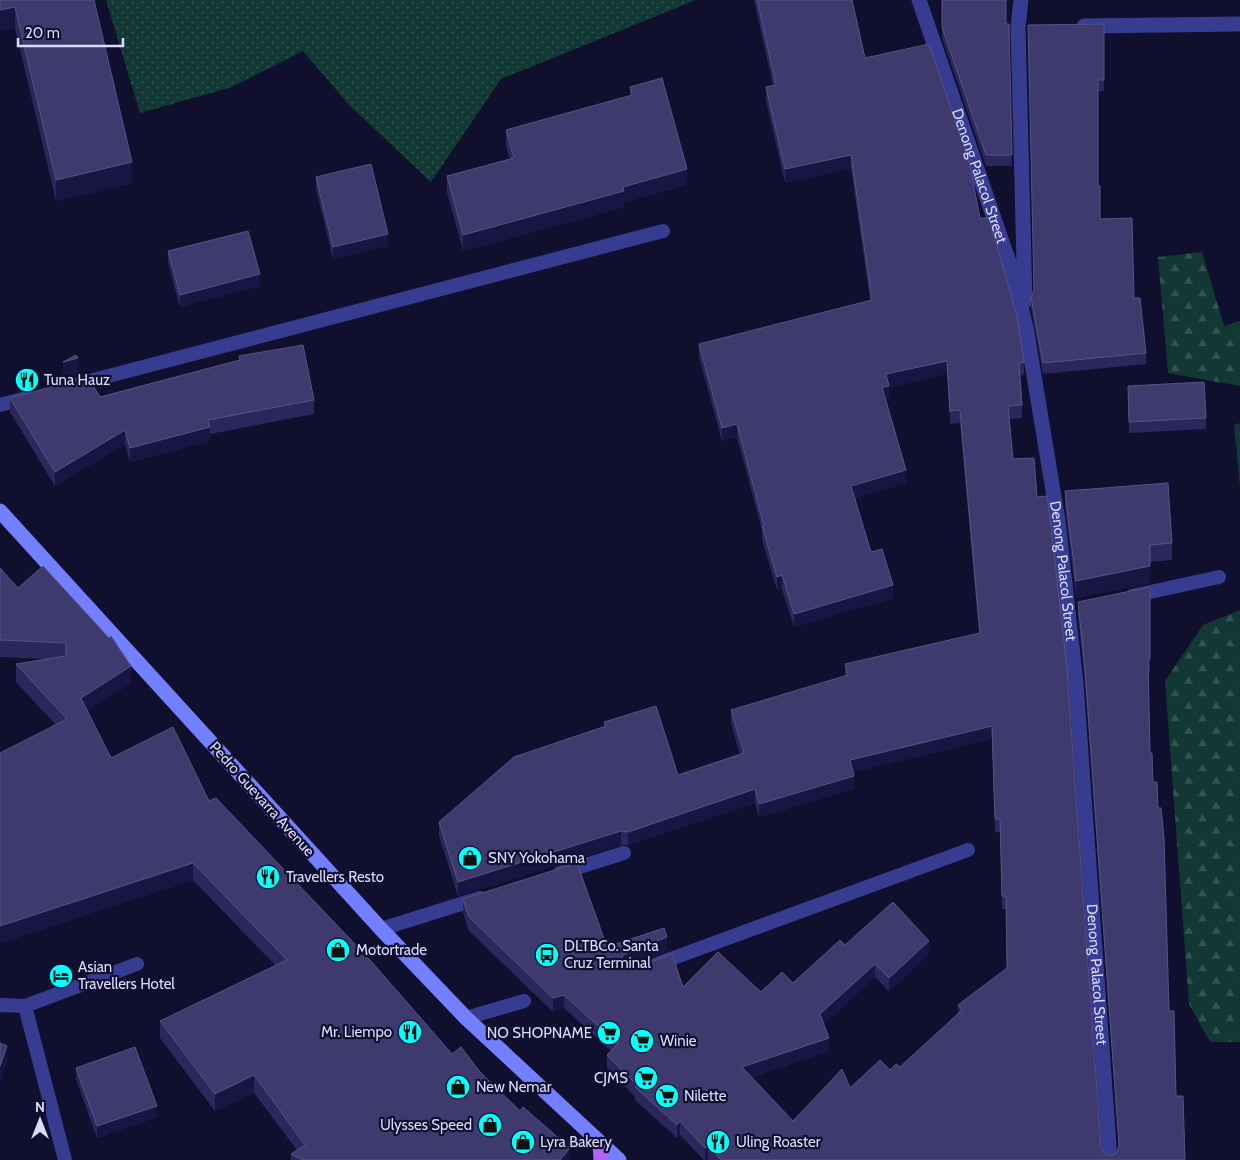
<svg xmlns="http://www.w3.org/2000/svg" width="1240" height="1160" font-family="Cabin,sans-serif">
<defs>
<pattern id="grass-dots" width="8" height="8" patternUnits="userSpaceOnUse" patternTransform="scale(1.25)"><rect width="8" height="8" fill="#113832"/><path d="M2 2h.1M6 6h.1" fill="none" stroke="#335451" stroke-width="1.8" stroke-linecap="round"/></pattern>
<pattern id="forest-firs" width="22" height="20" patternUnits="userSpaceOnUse" patternTransform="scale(1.25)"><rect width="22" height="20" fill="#113832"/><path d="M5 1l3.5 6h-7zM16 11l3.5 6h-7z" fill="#335451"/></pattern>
</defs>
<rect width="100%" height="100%" fill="#110f2e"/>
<polygon fill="url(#grass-dots)" points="106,0 696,0 501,79 431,182 349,105 303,51 232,87 140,113"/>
<g fill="url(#forest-firs)">
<polygon points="1202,252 1224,326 1240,321 1240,386 1168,373 1158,257"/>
<polygon points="1240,423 1240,487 1234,425"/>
<polygon points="1240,610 1240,1042 1210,1042 1189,1004 1165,681 1203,625"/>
</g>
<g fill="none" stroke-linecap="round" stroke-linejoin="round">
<g stroke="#363d91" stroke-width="14">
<polyline points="74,385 663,231"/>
<polyline points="0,405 26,398"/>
<polyline points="1132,596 1219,577"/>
<polyline points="560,873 624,853"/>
<polyline points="381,929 480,898"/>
<polyline points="657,964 968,850"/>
<polyline points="0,1005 25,1006 137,964"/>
<polyline points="25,1006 65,1160"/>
<polyline points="466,1018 524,1001"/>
</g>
<g stroke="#363d91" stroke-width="15">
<path id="s1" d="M 919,0 L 1009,262 L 1026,327 L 1058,521 L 1076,683 L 1110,1160"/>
<polyline points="1021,0 1018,27 1025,301"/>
<polyline points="1084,26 1240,24"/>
</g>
<polyline stroke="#727fff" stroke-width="15" points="0,511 381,929 466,1018 619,1160"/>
<polyline stroke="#b362ff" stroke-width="15" points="600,1144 601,1160"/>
</g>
<g fill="#2b275c">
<polygon points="0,0 94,0 132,183 56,201 15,28"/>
<polygon points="754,0 852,0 865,58 980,218 1024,362 1024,375 1020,376 1022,405 1022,418 1009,419 1013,459 1037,497 1101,1147 1103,1152 1110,1156 1116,1154 1119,1148 1085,682 1078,616 1078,602 1150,587 1150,672 1148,672 1150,753 1153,782 1158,808 1169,1011 1176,1096 1185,1160 709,1160 708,1159 707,1160 704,1160 680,1135 677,1138 635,1100 635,1097 607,1068 607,1055 611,1051 564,1008 553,1012 469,931 463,913 463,899 607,947 667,951 624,968 683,987 761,992 793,983 845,945 929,954 889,991 875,977 824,1024 829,1051 752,1077 793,1121 850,1088 890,1070 900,1067 958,1014 958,1005 1007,968 1006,909 1002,909 1000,832 995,832 992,739 853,772 854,789 759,817 755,803 628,845 621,845 458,896 439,836 439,822 604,726 604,722 678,775 740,755 731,723 731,710 845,676 845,664 979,633 960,423 950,424 947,374 889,387 889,399 885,400 906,483 855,498 871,552 893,598 794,627 782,589 777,590 762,540 762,530 737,437 722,441 699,357 699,344 870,300 851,168 785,183 766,101 766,87 773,86"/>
<polygon points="942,0 1006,24 1012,166 986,166 942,38"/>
<polygon points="1104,24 1104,91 1098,91 1098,186 1100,219 1134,298 1146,353 1146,364 1043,374 1031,308 1031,297 1034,290"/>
<polygon points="630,87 687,185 624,202 624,207 463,251 447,192 447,176 510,159 506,146 506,130 630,96"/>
<polygon points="316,177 388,246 333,259 316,189"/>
<polygon points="168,251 260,286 180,307 168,263"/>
<polygon points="239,356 314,400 314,414 210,434 210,441 130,462 125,444 55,486 10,412 10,398 100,397 239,360"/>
<polygon points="1128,386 1206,418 1206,429 1129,433"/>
<polygon points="1065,491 1172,543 1172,560 1150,562 1150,583 1076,598 1065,508"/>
<polygon points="0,568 18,588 131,683 87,711 111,758 209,801 452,1054 480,1072 570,1160 291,1160 291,1154 297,1150 254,1093 215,1111 160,1038 160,1021 275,965 193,880 0,943 0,753 56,725 16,682 16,664 46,659 0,657"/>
<polygon points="76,1068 157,1117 97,1138 76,1079"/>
</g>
<g fill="#191542">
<polygon points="15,7 15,28 0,31 0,10"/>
<polygon points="851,155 851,168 785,183 785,169"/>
<polygon points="132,162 132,183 56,201 56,180"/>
<polygon points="687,169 687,185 624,202 624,207 463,251 463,235 623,187"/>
<polygon points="388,234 388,246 333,259 333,247"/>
<polygon points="260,274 260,286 180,307 180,295"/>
<polygon points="78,358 78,375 63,379 63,362"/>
<polygon points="947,361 947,374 889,387 889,399 882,401 882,387 886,374"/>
<polygon points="737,424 737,437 722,441 722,428"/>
<polygon points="210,427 210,441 130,462 130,448"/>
<polygon points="125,430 125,444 55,486 55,472"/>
<polygon points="906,470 906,483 851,499 851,486"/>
<polygon points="1150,566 1150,583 1076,598 1076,581"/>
<polygon points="782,575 782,589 777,590 777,577"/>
<polygon points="893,585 893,598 794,627 794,614"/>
<polygon points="131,666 131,683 81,716 81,698"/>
<polygon points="992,726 992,739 850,773 850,760"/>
<polygon points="854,776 854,789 759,817 759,804"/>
<polygon points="755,789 755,803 628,845 628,832"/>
<polygon points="621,831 621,845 458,896 458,882"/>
<polygon points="193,863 193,880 0,943 0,926"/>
<polygon points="667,937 667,951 623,968 621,963 623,955"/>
<polygon points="929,941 929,954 889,991 889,978"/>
<polygon points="875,964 875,977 820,1028 820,1014"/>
<polygon points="564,995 564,1008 553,1012 553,998"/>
<polygon points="829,1038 829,1051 742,1080 742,1067"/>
<polygon points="7,1046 7,1062 0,1083 0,1066"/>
<polygon points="254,1075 254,1093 215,1111 215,1094"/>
<polygon points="157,1106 157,1117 97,1138 97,1126"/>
<polygon points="680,1121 680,1135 677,1138 677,1125"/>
<polygon points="708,1146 708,1159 705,1160 705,1148"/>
<polygon points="570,1148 570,1160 560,1160"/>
</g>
<g fill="#3e3a6e" stroke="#575384">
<polygon points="0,0 94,0 132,162 56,180 15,7 0,10"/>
<polygon points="757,0 852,0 865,58 929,44 969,161 980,218 989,218 1017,316 1024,362 1019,363 1022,405 1008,406 1013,459 1034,458 1037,497 1047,496 1049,509 1067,670 1101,1147 1103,1152 1110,1156 1116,1154 1119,1146 1085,669 1078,602 1150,587 1150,659 1148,659 1150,753 1152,753 1153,782 1157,782 1158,808 1161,808 1164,838 1169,1011 1174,1011 1176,1096 1183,1096 1185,1160 721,1160 708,1146 705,1148 680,1121 677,1125 635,1087 637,1085 607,1055 618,1044 564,995 553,998 469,917 463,899 577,863 607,947 664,928 667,937 623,955 621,963 624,968 632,969 672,954 683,987 718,952 761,992 782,972 793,983 840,940 845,945 893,902 929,941 889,978 875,964 820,1014 829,1038 742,1067 793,1121 842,1069 850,1088 880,1060 890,1070 896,1064 900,1067 962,1010 958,1005 1007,968 1006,896 1002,896 1000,819 995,819 992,726 850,760 854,776 759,804 755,789 628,832 621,831 458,882 439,822 514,757 606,726 604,722 656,706 678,775 744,753 731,710 848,675 845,664 980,633 960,410 950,411 947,361 886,374 889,386 882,387 906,470 851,486 871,552 882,549 893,585 794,614 782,575 777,577 762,526 764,526 737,424 722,428 699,344 872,300 851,155 785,169 766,87 776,85"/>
<polygon points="942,0 1006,0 1006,24 1009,24 1012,155 986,155 942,27"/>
<polygon points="1104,24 1104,80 1098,80 1098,186 1100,186 1100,219 1132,218 1134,298 1140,298 1146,353 1043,363 1031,297 1034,290 1028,25"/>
<polygon points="662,78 687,169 623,187 624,191 463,235 447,176 514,158 506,130 632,95 630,87"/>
<polygon points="371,164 388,234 333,247 316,177"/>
<polygon points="248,231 260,274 180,295 168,251"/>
<polygon points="303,345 314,400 208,420 210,427 130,448 125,430 55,472 10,398 88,377 100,397 240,360 239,356"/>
<polygon points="76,355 78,358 63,362"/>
<polygon points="1204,382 1206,418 1129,422 1128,386"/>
<polygon points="1168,483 1172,543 1150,545 1150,566 1076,581 1065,491"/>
<polygon points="43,566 109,638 111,636 131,666 81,698 111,758 173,727 209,801 216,798 370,960 452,1054 461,1047 480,1072 520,1111 523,1107 570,1148 560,1160 303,1160 291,1154 305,1145 254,1075 215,1094 160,1021 287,960 193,863 0,926 0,753 67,719 16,664 66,656 66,643 0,640 0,568 18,588"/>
<polygon points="0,1043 7,1046 0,1066"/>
<polygon points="135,1047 157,1106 97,1126 76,1068"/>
</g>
<defs>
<g id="restaurant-disc" transform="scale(1.25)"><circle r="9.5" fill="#07fffb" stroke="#110f2e"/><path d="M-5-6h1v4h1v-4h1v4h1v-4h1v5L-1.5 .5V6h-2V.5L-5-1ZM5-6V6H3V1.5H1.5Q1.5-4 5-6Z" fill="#111"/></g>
<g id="shop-disc" transform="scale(1.25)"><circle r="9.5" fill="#07fffb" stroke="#110f2e"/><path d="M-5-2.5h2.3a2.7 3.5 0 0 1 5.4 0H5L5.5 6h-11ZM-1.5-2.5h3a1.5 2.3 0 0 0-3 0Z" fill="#111"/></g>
<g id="bus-disc" transform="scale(1.25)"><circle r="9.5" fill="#07fffb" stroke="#110f2e"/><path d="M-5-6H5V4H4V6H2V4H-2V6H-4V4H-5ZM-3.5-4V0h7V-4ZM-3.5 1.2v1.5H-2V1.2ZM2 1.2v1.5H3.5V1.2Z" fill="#111"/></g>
<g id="hotel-disc" transform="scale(1.25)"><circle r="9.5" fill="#07fffb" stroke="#110f2e"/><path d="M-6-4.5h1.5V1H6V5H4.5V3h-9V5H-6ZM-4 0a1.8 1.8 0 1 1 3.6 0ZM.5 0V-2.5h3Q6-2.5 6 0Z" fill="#111"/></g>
<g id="supermarket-disc" transform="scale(1.25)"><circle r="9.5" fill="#07fffb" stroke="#110f2e"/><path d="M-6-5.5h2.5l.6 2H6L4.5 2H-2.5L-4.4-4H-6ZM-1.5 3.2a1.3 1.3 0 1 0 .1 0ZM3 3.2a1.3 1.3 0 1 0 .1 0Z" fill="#111"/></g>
</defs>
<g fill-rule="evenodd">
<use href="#restaurant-disc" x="27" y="380"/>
<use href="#shop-disc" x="470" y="858"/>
<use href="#restaurant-disc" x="268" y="877"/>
<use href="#shop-disc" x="338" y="950"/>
<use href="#bus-disc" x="547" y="955"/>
<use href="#hotel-disc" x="61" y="976"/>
<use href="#restaurant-disc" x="410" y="1032"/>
<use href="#supermarket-disc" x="609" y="1033"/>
<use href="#supermarket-disc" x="642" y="1041"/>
<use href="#supermarket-disc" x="646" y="1078"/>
<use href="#shop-disc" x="458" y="1087"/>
<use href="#supermarket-disc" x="667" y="1096"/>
<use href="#shop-disc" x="490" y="1125"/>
<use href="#shop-disc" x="523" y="1142"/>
<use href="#restaurant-disc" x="718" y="1142"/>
</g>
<g text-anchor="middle" stroke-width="4.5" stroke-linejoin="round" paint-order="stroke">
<g font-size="15" fill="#dbdbff" stroke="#110f2e">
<text dy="5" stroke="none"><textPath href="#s1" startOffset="186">Denong Palacol Street</textPath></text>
<text dy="5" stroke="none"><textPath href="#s1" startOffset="591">Denong Palacol Street</textPath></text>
<text transform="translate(262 799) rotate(48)" y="5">Pedro Guevarra Avenue</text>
<text dy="5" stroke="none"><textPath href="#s1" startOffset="996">Denong Palacol Street</textPath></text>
</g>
<g font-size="15" fill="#dbdbff" stroke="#110f2e" text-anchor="start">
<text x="44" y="385">Tuna Hauz</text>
<text x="488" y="863">SNY Yokohama</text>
<text x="286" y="882">Travellers Resto</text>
<text x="564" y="951">DLTBCo. Santa<tspan x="564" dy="17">Cruz Terminal</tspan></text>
<text x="356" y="955">Motortrade</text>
<text x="78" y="972">Asian<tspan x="78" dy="17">Travellers Hotel</tspan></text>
<text x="392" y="1037" text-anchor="end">Mr. Liempo</text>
<text x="592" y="1038" text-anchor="end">NO SHOPNAME</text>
<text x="660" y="1046">Winie</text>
<text x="628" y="1083" text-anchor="end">CJMS</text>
<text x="476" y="1092">New Nemar</text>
<text x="684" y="1101">Nilette</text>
<text x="472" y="1130" text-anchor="end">Ulysses Speed</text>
<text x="540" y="1147">Lyra Bakery</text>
<text x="736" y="1147">Uling Roaster</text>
</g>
</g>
<g transform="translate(40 1120)" stroke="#110f2e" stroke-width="4" paint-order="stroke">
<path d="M0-4L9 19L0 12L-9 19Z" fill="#dbdbff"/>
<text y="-8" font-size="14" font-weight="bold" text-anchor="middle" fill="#dbdbff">N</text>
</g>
<path d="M18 38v8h105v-8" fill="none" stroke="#dbdbff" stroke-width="2.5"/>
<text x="25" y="38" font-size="15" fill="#dbdbff" stroke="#110f2e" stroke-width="4" paint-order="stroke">20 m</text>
</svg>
